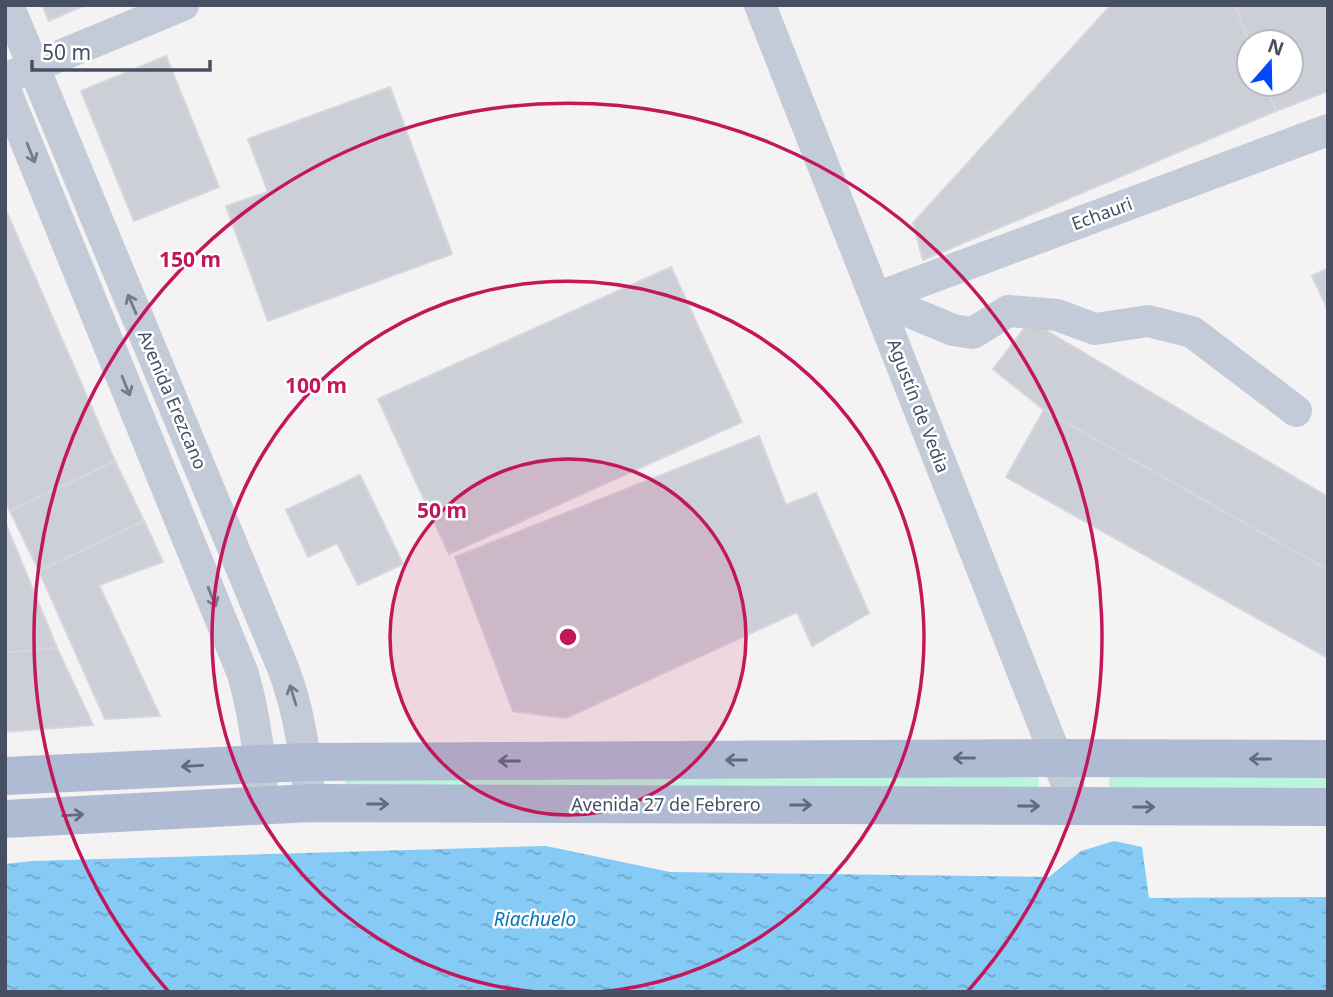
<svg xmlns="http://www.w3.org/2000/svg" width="1333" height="997" font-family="'Noto Sans',sans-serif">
<defs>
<pattern id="water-ripples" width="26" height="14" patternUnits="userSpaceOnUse" patternTransform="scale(1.75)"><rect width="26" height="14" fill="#85cbf6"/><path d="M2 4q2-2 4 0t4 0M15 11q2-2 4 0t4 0" fill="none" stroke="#6fa7cb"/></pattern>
</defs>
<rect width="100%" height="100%" fill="#f4f2f2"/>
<g fill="#bdf5dc">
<polygon points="1031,771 1038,777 1039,789 345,785 345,778"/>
<polygon points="1114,772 1328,775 1328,794 1109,790 1109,779"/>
</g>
<polygon fill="url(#water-ripples)" points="1114,841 1142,847 1149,898 1328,897 1328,992 5,992 5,864 32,861 546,846 670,872 1049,877 1081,851"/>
<g fill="#cdcfd7" stroke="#d5d6de" stroke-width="2">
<polygon points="42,5 85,5 49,21"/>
<polygon points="1111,5 1235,5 1249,42 1249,84 1265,84 1276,111 923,260 913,223"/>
<polygon points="1235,5 1328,5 1328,91 1276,111 1265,84 1291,84 1291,42 1249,42"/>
<polygon points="166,56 219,187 134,221 81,91"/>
<polygon points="390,87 452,254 268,321 226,206 268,192 248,139"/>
<polygon points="5,208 115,461 10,511 5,500"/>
<polygon points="671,267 742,422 449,554 378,399"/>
<polygon points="1328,268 1328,310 1312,276"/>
<polygon points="1030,321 1328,497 1328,570 1044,410 993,369"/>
<polygon points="1044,410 1328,570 1328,658 1006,477"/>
<polygon points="759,436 786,505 816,493 869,613 812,646 797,612 566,718 513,711 455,557"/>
<polygon points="115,461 144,521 39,571 10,511"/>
<polygon points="360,475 403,564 358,585 337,543 308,557 286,510"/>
<polygon points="144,521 163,562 99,585 160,716 105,719 39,571"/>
<polygon points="5,522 57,648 5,653"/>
<polygon points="57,648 93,725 5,732 5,653"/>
</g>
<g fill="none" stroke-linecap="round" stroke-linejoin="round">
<g stroke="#c4cbd8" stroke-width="32">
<path d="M 8,5 L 283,668 C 300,712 305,756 310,803"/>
<polyline points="760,5 1076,807"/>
<polyline points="16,74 183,5"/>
<path d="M 5,90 L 243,674 C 254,712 259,749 262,789"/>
<polyline points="876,298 1328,130"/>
<polyline points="876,298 953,330 973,333 1008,311 1057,315 1095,329 1148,321 1192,332 1296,411"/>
</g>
<g stroke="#afbbd3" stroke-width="38">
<polyline points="5,776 305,762 1057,758 1328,759"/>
<polyline points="5,819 310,803 1328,807"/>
</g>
</g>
<defs><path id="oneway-shaft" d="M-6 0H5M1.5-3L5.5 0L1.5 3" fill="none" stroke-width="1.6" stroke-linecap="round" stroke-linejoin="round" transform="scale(1.75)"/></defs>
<g stroke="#737b8b">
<use href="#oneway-shaft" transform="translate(31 153) rotate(68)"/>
<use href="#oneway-shaft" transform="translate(132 304) rotate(-113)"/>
<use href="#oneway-shaft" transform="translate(126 386) rotate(68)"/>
<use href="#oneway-shaft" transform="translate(212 597) rotate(68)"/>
<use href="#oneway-shaft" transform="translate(293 695) rotate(-107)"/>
</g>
<g stroke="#616b7e">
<use href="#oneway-shaft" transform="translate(964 758) rotate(180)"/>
<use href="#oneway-shaft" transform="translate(1260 759) rotate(-180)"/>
<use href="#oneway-shaft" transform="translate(736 760) rotate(180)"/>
<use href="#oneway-shaft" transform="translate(509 761) rotate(180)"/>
<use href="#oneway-shaft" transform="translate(192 766) rotate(177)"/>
<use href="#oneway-shaft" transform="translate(378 804)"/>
<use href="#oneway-shaft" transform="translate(801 805)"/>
<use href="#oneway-shaft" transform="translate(1029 806)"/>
<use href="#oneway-shaft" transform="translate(1144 807)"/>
<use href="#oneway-shaft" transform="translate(73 815) rotate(-3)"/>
</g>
<circle cx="568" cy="637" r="178" fill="#c2185b" fill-opacity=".12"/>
<g fill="none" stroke="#c2185b" stroke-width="3.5">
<circle cx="568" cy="637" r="178"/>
<path d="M537 992A356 356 0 1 1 599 992"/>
<path d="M168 991A534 534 0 1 1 968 991"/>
</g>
<g text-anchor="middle" stroke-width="5" stroke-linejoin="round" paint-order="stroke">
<g font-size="18" fill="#475062" stroke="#fff">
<text transform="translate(1102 214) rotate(-20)" y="6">Echauri</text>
<text transform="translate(172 400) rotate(67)" y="6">Avenida Erezcano</text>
<text transform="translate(918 406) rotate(69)" y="6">Agustín de Vedia</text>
<text x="666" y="811">Avenida 27 de Febrero</text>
</g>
<g font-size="19" font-style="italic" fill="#0074bc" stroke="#fff">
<text x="535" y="926">Riachuelo</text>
</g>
</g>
<circle cx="568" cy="637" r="10" fill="#c2185b" stroke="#fff" stroke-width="3.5"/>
<g font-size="21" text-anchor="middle" font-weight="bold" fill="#c2185b" stroke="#fff" stroke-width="5" stroke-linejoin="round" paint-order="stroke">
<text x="190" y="267">150 m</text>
<text x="316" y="393">100 m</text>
<text x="442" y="518">50 m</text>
</g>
<rect width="1333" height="997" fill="none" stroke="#475062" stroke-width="14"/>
<g transform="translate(1270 63) rotate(20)"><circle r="33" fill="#ffffff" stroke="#b5b9c0" stroke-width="2"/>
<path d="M0-5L12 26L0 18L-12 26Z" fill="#0546fb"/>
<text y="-10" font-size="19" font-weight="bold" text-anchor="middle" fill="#475062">N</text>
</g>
<path d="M32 60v10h178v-10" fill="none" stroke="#475062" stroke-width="3.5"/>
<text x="42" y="60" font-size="21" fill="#475062" stroke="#ffffff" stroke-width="5" paint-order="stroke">50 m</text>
</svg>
